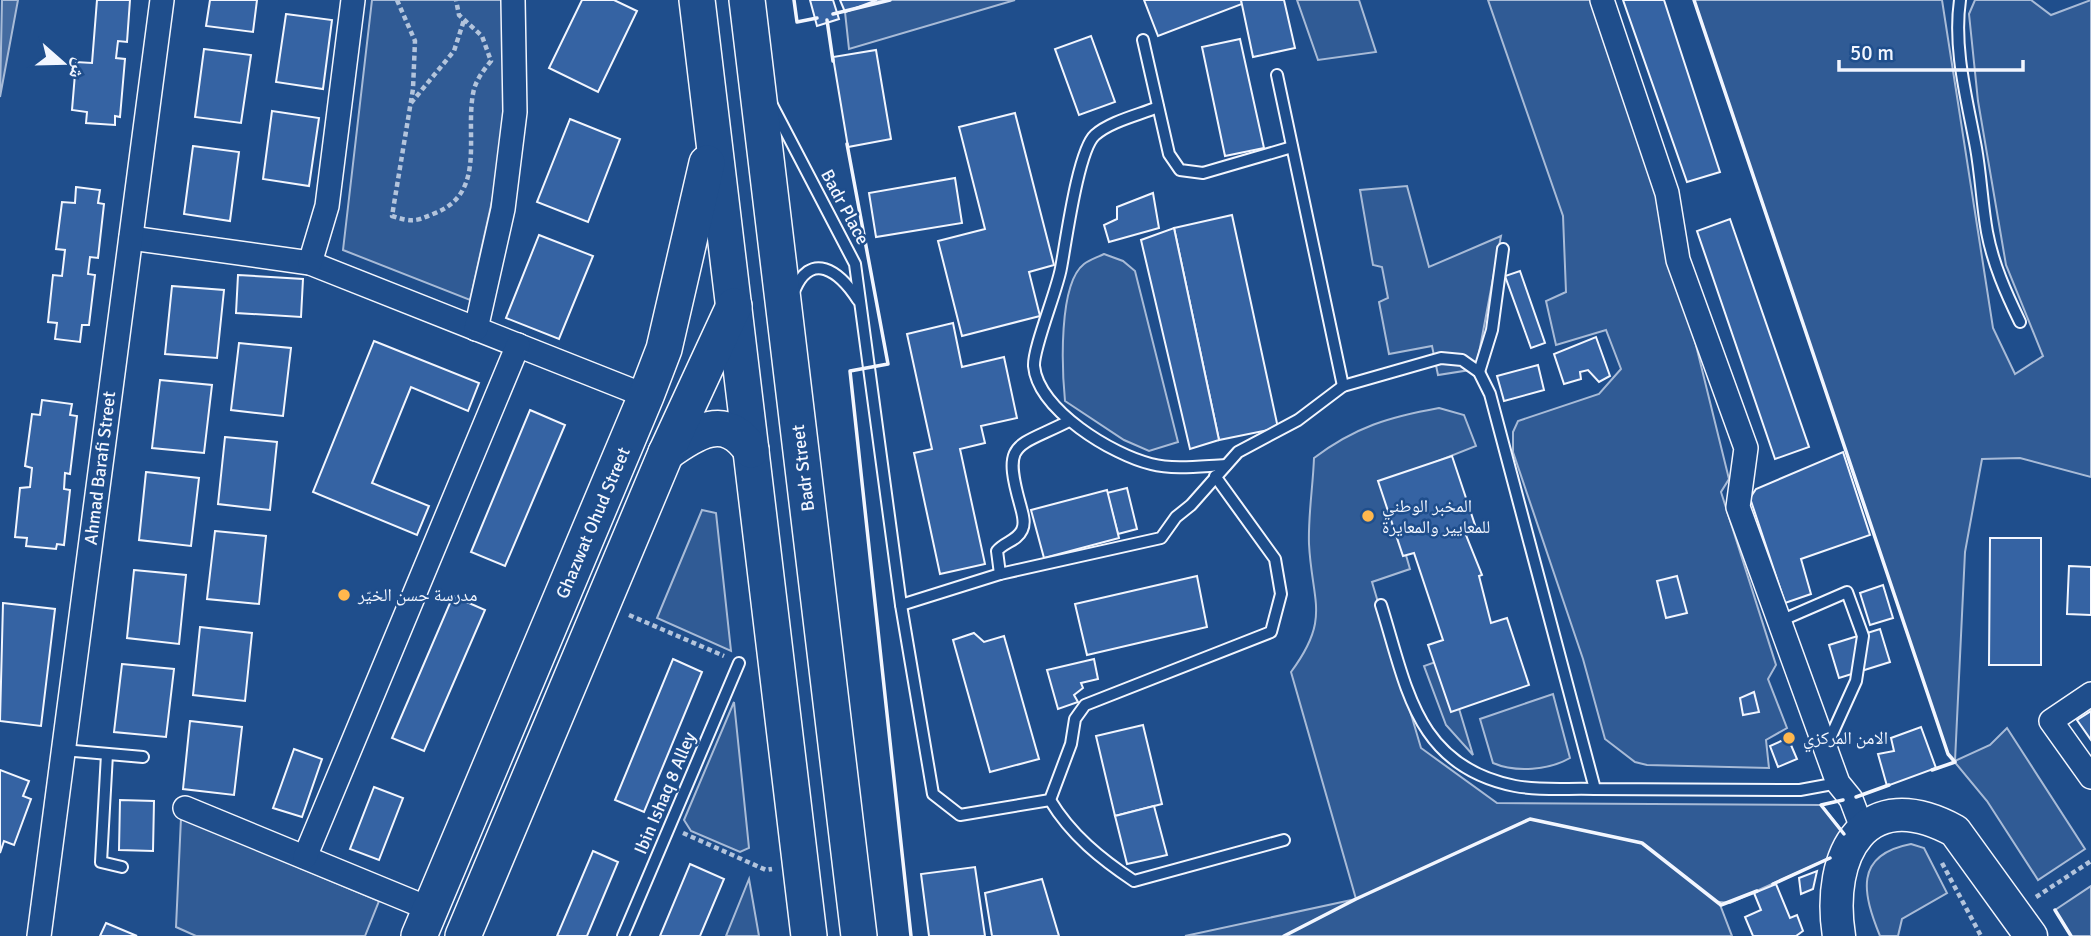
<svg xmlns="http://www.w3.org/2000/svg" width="2091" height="936" font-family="Signika,'Noto Naskh Arabic',sans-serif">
<rect width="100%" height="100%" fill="#1f4e8c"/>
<g fill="#305b95" stroke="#a8bbd7" stroke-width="2">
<polygon points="372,0 503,0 506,88 496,183 470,300 343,250"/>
<polygon points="881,0 1015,0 849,49 845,12"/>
<polygon points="1297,0 1359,0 1376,52 1318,60"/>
<polygon points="1488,0 1595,0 1654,175 1729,479 1721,492 1776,665 1768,679 1787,728 1766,740 1769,768 1647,765 1635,762 1605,739 1583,659 1513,452 1513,432 1518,421 1599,394 1621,369 1606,330 1556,345 1546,301 1566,292 1563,216"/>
<polygon points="1694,0 1942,0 1993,328 2015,374 2043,356 2006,265 1978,101 1969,14 1975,0 2031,0 2051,15 2091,0 2091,477 2020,458 1982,459 1965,552 1955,761 1990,745 2007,728 2085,849 2038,880 1987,801 1948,754"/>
<polygon points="1407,186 1429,267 1501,236 1476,369 1438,375 1432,346 1389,354 1379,302 1388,298 1382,267 1373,265 1360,190"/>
<path d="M 1104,254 L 1123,261 L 1135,271 L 1178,442 L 1149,451 L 1124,440 L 1065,401 C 1062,370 1058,284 1084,264 C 1089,260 1098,257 1104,254 Z"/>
<path d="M 1439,408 L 1464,415 L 1476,446 L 1385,482 L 1410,569 L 1372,582 L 1421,748 L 1497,803 L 1821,805 L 1844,833 L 1832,857 L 1730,903 L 1719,902 L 1732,936 L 1185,936 L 1356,899 L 1291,672 C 1331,618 1312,603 1309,544 C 1308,516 1313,486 1314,458 C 1355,427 1389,417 1439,408 Z"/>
<polygon points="702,510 716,513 731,651 657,618"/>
<polygon points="1444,659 1473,755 1446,725 1424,666"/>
<path d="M 1553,694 L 1570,758 C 1549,770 1516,773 1493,763 L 1480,719 Z"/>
<polygon points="734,702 749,848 740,852 691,831 684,820"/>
<polygon points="181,818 379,901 365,936 196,936 176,927"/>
<path d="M 1911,844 L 1924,848 L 1947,893 L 1902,919 L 1898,936 L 1880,936 C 1863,894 1853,855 1911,844 Z"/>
<polygon points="749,879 759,936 726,936"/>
<polygon points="2091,886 2091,936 2071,936 2055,910"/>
</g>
<polygon fill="#446ba0" stroke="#a8bbd7" stroke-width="2" points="2,0 18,0 0,97"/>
<g fill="#3563a3" stroke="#f2f6ff" stroke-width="2">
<polygon points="97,0 130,0 127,42 118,41 116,58 125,59 120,117 115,116 115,125 86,123 87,112 72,110 76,62 92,63"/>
<polygon points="210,0 257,0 253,32 206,26"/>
<polygon points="582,0 614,0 637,11 598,92 549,68"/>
<polygon points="810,0 833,0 839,19 817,26"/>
<polygon points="840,0 877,0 845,12"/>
<polygon points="1144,0 1241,0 1242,4 1158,36"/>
<polygon points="1241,0 1284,0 1295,48 1253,57"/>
<polygon points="1623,0 1664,0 1720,172 1687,182"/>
<polygon points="286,14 332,20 323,89 276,82"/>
<polygon points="1091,36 1115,102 1079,115 1055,49"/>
<polygon points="1240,39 1264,148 1225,156 1202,47"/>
<polygon points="204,49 251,55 241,123 195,117"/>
<polygon points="876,50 891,139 848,147 833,57"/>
<polygon points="272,111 319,118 309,186 263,179"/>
<polygon points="1015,113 1054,265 1029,272 1040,316 962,336 938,241 985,229 959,127"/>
<polygon points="570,119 620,139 588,222 537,202"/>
<polygon points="193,146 239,152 230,221 184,214"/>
<polygon points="955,178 962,223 876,237 869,193"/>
<polygon points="76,187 100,190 98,203 104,204 98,258 90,257 88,274 95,275 89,325 82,325 80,342 55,339 57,323 48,322 53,275 62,276 65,250 56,249 62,202 75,203"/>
<polygon points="1153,193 1159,228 1109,242 1104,225 1117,219 1117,207"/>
<polygon points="1232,215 1278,428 1219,440 1174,228"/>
<polygon points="1730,219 1809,447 1775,459 1697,231"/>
<polygon points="1174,228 1219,440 1190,449 1141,240"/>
<polygon points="539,235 593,256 559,339 506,318"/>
<polygon points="1520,271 1545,343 1531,348 1505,276"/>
<polygon points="238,275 303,279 301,317 236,313"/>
<polygon points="172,286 224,290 217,358 165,354"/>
<polygon points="953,323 962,367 1004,357 1017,418 981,426 985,443 960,449 985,564 940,574 914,453 932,449 907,334"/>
<polygon points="1596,337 1610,376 1599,382 1588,370 1580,372 1581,379 1564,384 1554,354"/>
<polygon points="374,341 479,383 468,411 411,387 372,483 429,506 417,535 313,492"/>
<polygon points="239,343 291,348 283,416 231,410"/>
<polygon points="1538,365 1544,390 1504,401 1497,376"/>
<polygon points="160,380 212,385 204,453 152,448"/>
<polygon points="42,400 72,404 70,415 77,416 70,474 65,473 64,489 70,490 64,545 57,544 56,549 26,546 27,538 15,537 20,488 30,487 32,468 25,466 32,414 40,415"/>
<polygon points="530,410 565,425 505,566 471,552"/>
<polygon points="225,437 277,442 270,510 218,504"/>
<polygon points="1843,452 1870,535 1801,559 1811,594 1785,603 1750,498 1756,489"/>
<polygon points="1452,456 1477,531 1466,535 1482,575 1479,576 1491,623 1507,618 1529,685 1451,712 1428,645 1443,640 1414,553 1403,556 1378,481"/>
<polygon points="146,472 199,478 191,546 139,540"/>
<polygon points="1127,488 1137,529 1118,534 1107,493"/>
<polygon points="1107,490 1119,538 1044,558 1031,510"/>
<polygon points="215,531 266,536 259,604 207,599"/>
<polygon points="1990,538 2041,538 2041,665 1989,665"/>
<polygon points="2069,566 2091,567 2091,615 2067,614"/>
<polygon points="134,570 186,575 179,644 127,638"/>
<polygon points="1197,576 1207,627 1087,655 1075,604"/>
<polygon points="1677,576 1687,613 1666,618 1657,581"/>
<polygon points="1883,585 1893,618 1870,625 1860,593"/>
<polygon points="453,596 485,610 424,751 392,738"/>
<polygon points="3,603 55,609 41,726 0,721"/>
<polygon points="200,627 252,633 245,701 193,695"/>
<polygon points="1880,629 1890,662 1839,678 1829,645"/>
<polygon points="974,633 984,642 1004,636 1039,759 990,772 953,640"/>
<polygon points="673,659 702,672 644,812 615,800"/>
<polygon points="1094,659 1098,679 1081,683 1083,688 1074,695 1078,702 1058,709 1047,670"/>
<polygon points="122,664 174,669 166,737 114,732"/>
<polygon points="1754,692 1759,712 1743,715 1740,698"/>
<polygon points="2091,711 2091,740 2077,720"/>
<polygon points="190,721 242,727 234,795 183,789"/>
<polygon points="1143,725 1162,804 1115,816 1096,736"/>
<polygon points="1921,727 1936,768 1887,786 1878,754 1894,751 1891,738"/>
<polygon points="1788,738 1797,759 1778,767 1770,746"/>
<polygon points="294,749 322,759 302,817 273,808"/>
<polygon points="0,770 29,781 23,796 31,799 14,845 4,841 0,853"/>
<polygon points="374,787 403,798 379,860 350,849"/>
<polygon points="120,800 154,801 153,851 119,850"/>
<polygon points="1154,806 1167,855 1127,864 1115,816"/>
<polygon points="593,851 618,862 587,936 557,936"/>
<polygon points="690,864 724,879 700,936 660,936"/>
<polygon points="975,867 985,936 929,936 921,874"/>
<polygon points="1817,871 1813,889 1801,894 1799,878"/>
<polygon points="1042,879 1059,936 992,936 985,893"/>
<polygon points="1776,884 1790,918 1797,915 1803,931 1796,936 1753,936 1745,917 1761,910 1754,893"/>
<polygon points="106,923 137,936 100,936"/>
</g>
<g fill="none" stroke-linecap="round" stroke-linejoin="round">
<g stroke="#f2f6ff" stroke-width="14">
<g id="service">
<path d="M 1960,0 C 1953,49 1967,99 1976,148 C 1981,176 1982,204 1987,232 C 1993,264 2006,293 2020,322"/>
<polyline points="1143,40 1169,154 1180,170 1203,173 1292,147"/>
<polyline points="1277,75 1343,386"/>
<polyline points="772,105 855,264 901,605 933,794 960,815 1050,800 1071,744 1075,719 1085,705 1271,632 1281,594 1275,559 1215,476"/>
<path d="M 1158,107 C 1139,115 1111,121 1095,135 C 1078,150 1066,242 1061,268 C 1057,291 1033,348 1034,366 C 1038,410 1113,455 1151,464 C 1174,470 1202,466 1226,465"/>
<path d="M 793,294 C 810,248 840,272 858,300"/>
<polyline points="1479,372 1492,330 1503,249"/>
<path d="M 1000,574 L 997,551 C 1004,542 1017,541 1022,530 C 1026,522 1022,512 1020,504 C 1002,440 1016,448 1069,421"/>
<polyline points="901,605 1000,574 1161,538 1176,517 1191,505 1238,452 1298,420 1343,386 1441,358 1462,360 1479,372 1490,394 1595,789 1800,790 1838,783"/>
<path d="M 1381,605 C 1407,687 1415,766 1515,786 C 1540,791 1569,788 1595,789"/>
<polyline points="1780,621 1847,592 1863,636 1856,681 1827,745"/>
<polyline points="63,750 143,757"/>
<polyline points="107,754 101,862 122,867"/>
<path d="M 1050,800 C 1071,835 1101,859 1134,881 L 1284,840"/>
<polyline points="623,936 739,663"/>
</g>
</g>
<g stroke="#f2f6ff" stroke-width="26">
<g id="minor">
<polyline points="1602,0 1667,193 1678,260 1746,448 1738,507 1838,783 1851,799 1862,828"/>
<polyline points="131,238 310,263 646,396"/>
<polyline points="310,263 327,206 353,0"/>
<polyline points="476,329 503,209 515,112 513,0"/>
<polyline points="2091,694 2051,721 2091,777"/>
<polyline points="185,808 430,909"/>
<polyline points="305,857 518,345"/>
<polyline points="39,936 162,0"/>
</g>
</g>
<g stroke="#f2f6ff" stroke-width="35">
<path id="secondary" d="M 1839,936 C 1826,854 1865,782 1955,831 L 2031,936"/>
</g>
<g stroke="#f2f6ff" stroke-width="38">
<g id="primary">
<polyline points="697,0 809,936"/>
<polyline points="747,0 859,936"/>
<path d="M 666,453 C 695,432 725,412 751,450"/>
<polyline points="419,936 646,396 664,349 707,163"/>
<polyline points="463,936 666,453 734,306"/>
</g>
</g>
<g stroke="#b3c4dc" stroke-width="4.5" stroke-dasharray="5 3.5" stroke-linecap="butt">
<path d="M 397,0 L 415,41 L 413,89 L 392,216 C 412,222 414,222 433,214 C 487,194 465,138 473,94 C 475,81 483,71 491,61 L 482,36 L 459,15 L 456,0"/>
<polyline points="411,103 454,51 464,20"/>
<polyline points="629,615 724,656"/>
<polyline points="683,833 766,870 772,869"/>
<polyline points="1942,863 1981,936"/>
<polyline points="2036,897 2091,861"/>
</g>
<use href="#service" stroke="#1f4e8c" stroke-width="10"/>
<use href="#minor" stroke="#1f4e8c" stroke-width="23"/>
<use href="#secondary" stroke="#1f4e8c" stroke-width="32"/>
<use href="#primary" stroke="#1f4e8c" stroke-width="35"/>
<g stroke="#f2f6ff" stroke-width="3.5">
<polyline points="794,0 797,22 817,18"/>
<polyline points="1694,0 1948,754 1955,762 1932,770"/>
<polyline points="833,14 890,0"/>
<polyline points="827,20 833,61"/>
<polyline points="847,144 888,364 850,371 911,936"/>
<polyline points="1856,797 1889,785"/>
<polyline points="1843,800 1821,805 1844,834"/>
<polyline points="1773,884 1830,858"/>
<polyline points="2055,910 2071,936"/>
<polyline points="1284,936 1356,899 1530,819 1642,843 1721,905 1757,891"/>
</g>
</g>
<g fill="#ffb74d" stroke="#1f4e8c" stroke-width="2.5">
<circle cx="1368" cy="516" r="7"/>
<circle cx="344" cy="595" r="7"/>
<circle cx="1789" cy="738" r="7"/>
</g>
<g text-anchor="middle" stroke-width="5" stroke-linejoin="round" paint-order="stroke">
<g font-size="18" fill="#f2f6ff" stroke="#1f4e8c">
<text transform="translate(845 207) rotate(62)" y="6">Badr Place</text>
<text transform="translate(100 468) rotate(-83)" y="6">Ahmad Barafi Street</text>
<text transform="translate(803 468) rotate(-97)" y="6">Badr Street</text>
<text transform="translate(593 523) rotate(-67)" y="6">Ghazwat Ohud Street</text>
<text transform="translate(665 793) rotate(-67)" y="6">Ibin Ishaq 8 Alley</text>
</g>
<g font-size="18" fill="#f2f6ff" stroke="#1f4e8c" text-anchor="start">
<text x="1382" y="512">المخبر الوطني<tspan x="1382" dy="21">للمعايير والمعايرة</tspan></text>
<text x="358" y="601">مدرسة حسن الخيّر</text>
<text x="1803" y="744">الامن المركزي</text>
</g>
</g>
<g transform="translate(63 63) rotate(110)" stroke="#1f4e8c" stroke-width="5" paint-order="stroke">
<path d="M0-5L12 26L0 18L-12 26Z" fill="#f2f6ff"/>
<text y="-10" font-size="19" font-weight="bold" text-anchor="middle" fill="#f2f6ff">ش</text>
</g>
<path d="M1839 60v10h184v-10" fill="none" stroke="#f2f6ff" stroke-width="3.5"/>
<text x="1850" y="60" font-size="21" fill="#f2f6ff" stroke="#1f4e8c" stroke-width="5" paint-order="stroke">50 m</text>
</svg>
